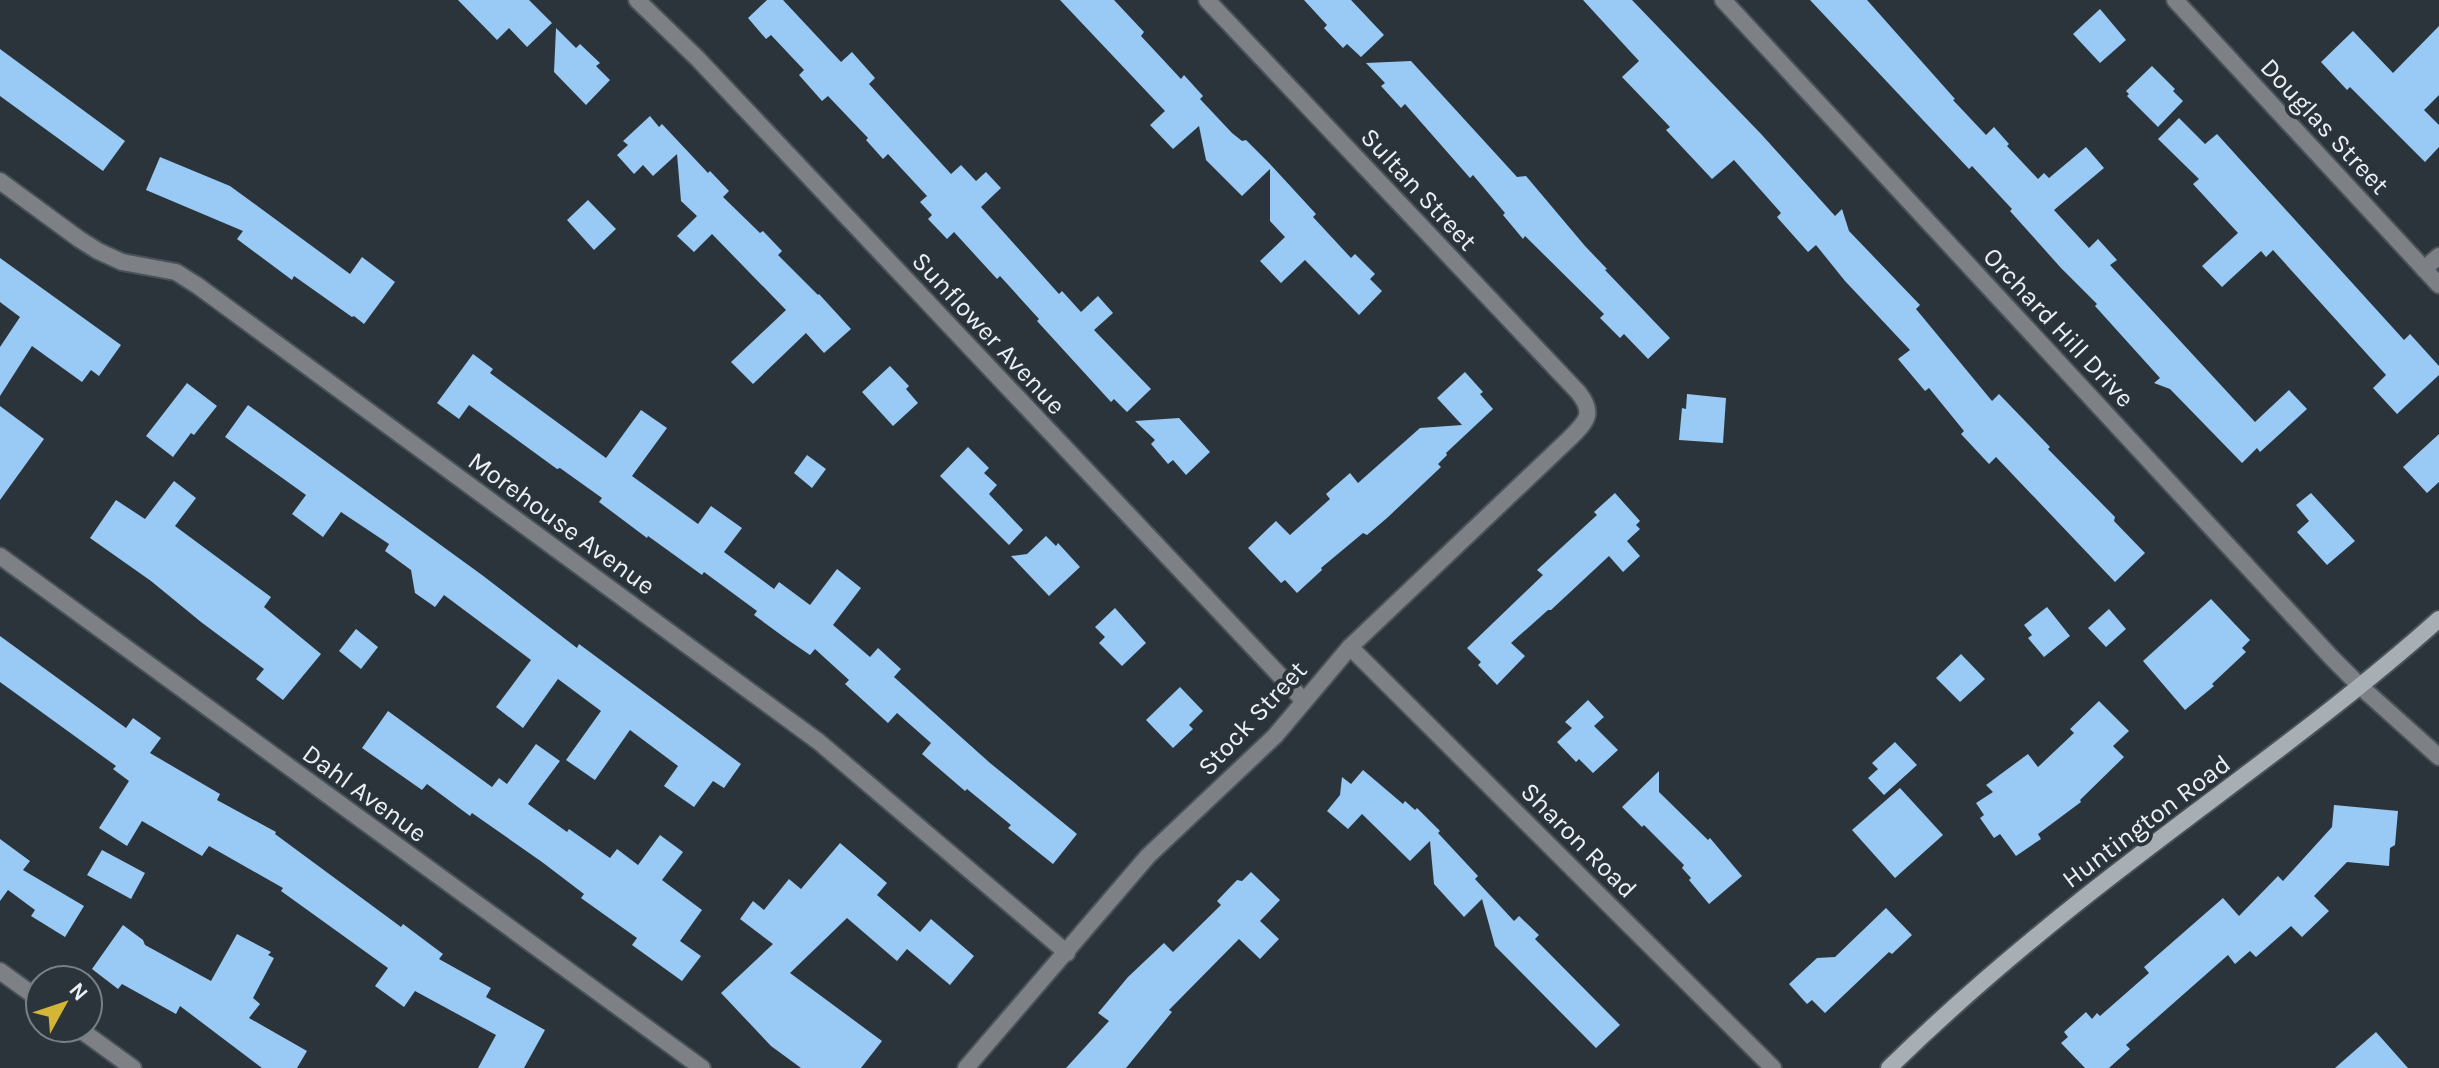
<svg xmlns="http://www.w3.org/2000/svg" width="2439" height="1068" font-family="Karla,sans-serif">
<rect width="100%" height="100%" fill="#2b343b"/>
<g fill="#98caf5">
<polygon points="458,0 529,0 552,23 527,47 509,28 497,40"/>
<polygon points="767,0 783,0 841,62 852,52 875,78 869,84 951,174 961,165 976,181 986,172 1001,188 981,207 1059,294 1062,291 1081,312 1098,296 1113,313 1094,330 1151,389 1127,412 1114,399 1111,402 1037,321 1039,319 1000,276 997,279 954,232 947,239 928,219 932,215 920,202 927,196 888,154 883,159 866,140 868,138 828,96 822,101 799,75 804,70 771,35 766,39 748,18"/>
<polygon points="1060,0 1114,0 1144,32 1141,36 1181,79 1184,75 1203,96 1200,99 1232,133 1242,141 1246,140 1270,164 1316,214 1313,217 1351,258 1355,254 1375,274 1370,279 1382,291 1359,315 1305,260 1281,283 1260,261 1285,237 1270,221 1270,169 1242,196 1206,160 1199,126 1173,149 1150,125 1165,111"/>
<polygon points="1304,0 1351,0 1384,35 1361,57 1347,44 1343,48 1324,28 1327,25"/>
<polygon points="1583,0 1632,0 1762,135 1835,216 1842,209 1849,231 1920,305 1916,309 1992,401 1999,394 2050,447 2048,449 2115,517 2114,521 2145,553 2115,582 1996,457 1989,464 1961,434 1964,431 1929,388 1925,391 1898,359 1910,350 1845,281 1816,245 1808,252 1777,217 1781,213 1734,160 1712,179 1666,130 1670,127 1622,77 1639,61"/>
<polygon points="1810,0 1867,0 1955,99 1953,100 1986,135 1994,127 2009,144 2007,146 2038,179 2044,173 2049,178 2086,147 2104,168 2054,210 2089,248 2098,239 2117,260 2110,265 2255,422 2289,390 2307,409 2260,452 2257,448 2242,463 2170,389 2154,383 2160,378 2095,306 2097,304 2061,268 2010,211 2012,209 1972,166 1969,169"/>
<polygon points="2100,9 2126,40 2100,63 2073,34"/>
<polygon points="2439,26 2439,95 2424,110 2439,125 2439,147 2425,162 2350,87 2347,90 2321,62 2353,31 2393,73"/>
<polygon points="556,28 576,48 580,44 600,63 596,66 610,80 586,105 554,72"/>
<polygon points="0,49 125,141 103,171 0,96"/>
<polygon points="1411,61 1517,177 1526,176 1585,246 1607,269 1605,270 1670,338 1648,359 1624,334 1620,338 1600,318 1604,314 1525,236 1523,239 1503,215 1505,213 1473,175 1470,178 1405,104 1401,108 1381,86 1385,83 1366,63"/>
<polygon points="2152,66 2175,89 2173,91 2183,101 2158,127 2127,96 2129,94 2126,91"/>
<polygon points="650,116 659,127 662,124 708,173 710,171 729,191 723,197 760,233 763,231 782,251 778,255 818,295 819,294 851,329 824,353 806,333 753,384 731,362 786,310 712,234 694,252 677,236 697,216 681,201 677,154 653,176 643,165 634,174 617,155 628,145 623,141"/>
<polygon points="2179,118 2205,144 2217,134 2404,340 2410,334 2439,366 2439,375 2397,414 2373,388 2386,375 2273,250 2266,257 2261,251 2222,287 2202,266 2238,233 2193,184 2199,179 2158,139"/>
<polygon points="160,157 230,186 350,274 362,257 395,282 364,324 354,316 352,317 294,276 292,280 237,239 243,231 146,190"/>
<polygon points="588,200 616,229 594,250 567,220"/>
<polygon points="0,258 121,345 99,376 91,370 82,382 32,346 0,396 0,347 20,317 0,302"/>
<polygon points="473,354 493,369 490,373 606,458 641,410 667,428 632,476 698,524 711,506 742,528 724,552 774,589 779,582 810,605 837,569 861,588 833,625 870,657 878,648 901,669 894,677 990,763 1077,834 1053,864 1008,828 1011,825 967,789 965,791 922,754 931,743 897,713 888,723 845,684 849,680 815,649 810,655 788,640 754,615 757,611 704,572 702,575 648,536 647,538 599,502 602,498 560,468 557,469 469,405 459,419 437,403"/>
<polygon points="890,366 909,386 906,389 918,403 893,426 862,392"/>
<polygon points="1465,372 1483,392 1480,394 1493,409 1446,453 1447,455 1438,464 1441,467 1387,518 1367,535 1363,533 1321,568 1322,570 1297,593 1285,580 1281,583 1248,548 1276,521 1290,535 1330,499 1326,494 1350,473 1358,483 1420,428 1462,425 1437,398"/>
<polygon points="187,383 217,406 194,435 191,433 173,457 146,436"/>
<polygon points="1687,394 1726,398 1723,443 1679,440 1682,408 1686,409"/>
<polygon points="248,405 482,575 577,648 579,644 741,764 724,788 713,781 694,807 664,786 678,766 630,730 595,780 566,760 601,711 558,679 523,728 496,707 531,660 444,595 435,607 415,593 411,570 385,551 389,544 341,512 323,537 292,514 306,495 225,437"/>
<polygon points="0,406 44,439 0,500"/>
<polygon points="1179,418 1210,452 1186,475 1173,460 1168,464 1151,444 1155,440 1135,421"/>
<polygon points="2439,434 2439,482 2427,493 2403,467"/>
<polygon points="968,447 989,468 984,473 997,485 989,494 1023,530 1009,545 940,476"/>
<polygon points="807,455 826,469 812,488 794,473"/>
<polygon points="174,481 196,498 175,526 271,597 264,607 321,654 283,700 256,679 264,669 201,622 151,581 90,538 116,500 145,519"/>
<polygon points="1615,493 1640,521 1636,525 1640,529 1627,541 1640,556 1623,572 1609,556 1551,610 1548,610 1511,643 1525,656 1497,685 1478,665 1481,662 1467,648 1543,575 1537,570 1597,515 1594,512"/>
<polygon points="2311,493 2355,541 2327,565 2297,532 2309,521 2296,505"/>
<polygon points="1046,536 1056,546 1058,543 1080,567 1049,596 1011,556 1027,554"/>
<polygon points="2211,599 2250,640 2242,648 2246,652 2212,684 2214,686 2185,710 2143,661"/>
<polygon points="2047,607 2070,636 2044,657 2028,638 2032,635 2024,625"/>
<polygon points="1115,608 1146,643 1122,666 1099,643 1105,637 1095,627"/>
<polygon points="2109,609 2126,629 2106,647 2088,628"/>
<polygon points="356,629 378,647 361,669 339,651"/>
<polygon points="0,636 126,728 133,718 161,738 150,753 220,794 217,800 276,832 275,834 401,927 403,924 443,954 439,959 491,988 486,997 545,1030 524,1068 478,1068 496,1035 415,991 404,1007 375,986 388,968 281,891 283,888 209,846 202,856 142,821 127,846 99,828 129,781 113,769 116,766 0,682"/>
<polygon points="1961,654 1985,679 1960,702 1936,678"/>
<polygon points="1180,687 1203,711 1189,725 1193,729 1173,748 1146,720"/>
<polygon points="1588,700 1604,717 1594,726 1618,750 1593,773 1579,759 1576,762 1557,742 1572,728 1565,722"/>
<polygon points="2099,701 2129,731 2113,746 2124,757 2080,800 2081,802 2038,834 2041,839 2016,856 2000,834 1994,838 1980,818 1984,815 1976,803 1993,792 1986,785 2028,754 2038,767 2074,733 2070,729"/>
<polygon points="388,711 492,787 499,778 507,784 536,744 560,761 528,804 567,832 569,829 610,858 617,849 638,865 660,835 683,852 662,880 702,910 680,941 701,956 682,981 632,945 637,938 581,898 584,894 542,862 472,813 470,816 427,784 422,790 362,748"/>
<polygon points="1895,742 1917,765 1884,795 1868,778 1878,769 1872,763"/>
<polygon points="1363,770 1403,804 1405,801 1415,810 1417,808 1440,831 1438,833 1478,876 1475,879 1514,921 1519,916 1539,935 1535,939 1620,1025 1596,1048 1495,946 1482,899 1464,917 1434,884 1430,841 1410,861 1362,814 1348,829 1327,811 1340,795 1342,777 1351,784"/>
<polygon points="1659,771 1659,792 1708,840 1710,838 1742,876 1709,904 1689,880 1691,878 1682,868 1684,865 1644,825 1642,827 1622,807"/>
<polygon points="1900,788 1943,835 1895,878 1852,830"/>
<polygon points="2334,805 2398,811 2395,845 2390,848 2389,866 2347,862 2314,896 2329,911 2302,937 2291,926 2256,957 2250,951 2235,964 2228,955 2126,1045 2130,1049 2109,1068 2085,1068 2061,1043 2068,1037 2064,1032 2086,1012 2092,1019 2097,1013 2100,1016 2149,973 2144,967 2223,898 2239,916 2278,876 2283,881 2332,827"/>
<polygon points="0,839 30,861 23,870 84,906 65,937 31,916 35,910 8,890 0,901"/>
<polygon points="840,843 887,883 877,895 920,932 931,919 974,956 950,985 907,949 897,961 847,918 790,973 882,1041 861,1068 801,1068 771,1046 721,993 773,944 740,919 753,901 764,910 789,879 801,889"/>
<polygon points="102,850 145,873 131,899 87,875"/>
<polygon points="1251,872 1280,900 1260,921 1279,939 1260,959 1239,939 1169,1010 1172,1012 1126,1068 1066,1068 1109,1021 1098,1013 1128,977 1164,943 1173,952 1221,905 1217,901 1237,880 1242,881"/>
<polygon points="1886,908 1912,935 1892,954 1889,952 1825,1013 1812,1000 1807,1004 1789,984 1817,958 1835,957"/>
<polygon points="123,925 143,940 145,945 211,981 237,934 271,952 268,955 274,958 253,998 260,1004 249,1018 307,1051 297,1068 262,1068 180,1006 176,1014 122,984 118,989 92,969"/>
<polygon points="2376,1032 2408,1068 2335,1068"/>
</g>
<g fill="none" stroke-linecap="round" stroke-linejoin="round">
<g stroke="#4a5259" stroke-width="20">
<polyline id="lane" points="2424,269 2439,256"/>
</g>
<g stroke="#4a5259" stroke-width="20">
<g id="street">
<polyline points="637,0 697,58 1304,701"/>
<polyline points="1723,0 2332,658 2361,687 2439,757"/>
<polyline points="2175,0 2439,285"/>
<polyline points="0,181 79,239 98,251 122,262 176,272 198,286 819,742 1067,953"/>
<polyline points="0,556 702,1068"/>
<polyline points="1350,647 1773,1068"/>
<polyline points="0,971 40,1000"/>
<polyline points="78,1028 133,1068"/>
<path d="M 966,1068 L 1148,856 L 1275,736 L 1350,647 L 1570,438 C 1587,421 1595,413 1578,392 L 1207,0"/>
</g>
</g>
<g stroke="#4a5259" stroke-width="20">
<path id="secondary" d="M 1889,1068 C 1948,1010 2011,956 2076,904 C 2196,808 2324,722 2439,619"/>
</g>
<use href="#lane" stroke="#7d8185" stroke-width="16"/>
<use href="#street" stroke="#7d8185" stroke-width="16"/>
<use href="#secondary" stroke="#a7aeb4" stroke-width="16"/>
</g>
<g text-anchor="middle" stroke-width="8" stroke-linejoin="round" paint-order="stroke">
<g font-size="26" fill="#ebf0f5" stroke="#2b343b">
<text transform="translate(2325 126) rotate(47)" y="9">Douglas Street</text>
<text transform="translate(1419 189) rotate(47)" y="9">Sultan Street</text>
<text transform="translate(2059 327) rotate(47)" y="9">Orchard Hill Drive</text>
<text transform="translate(989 333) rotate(47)" y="9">Sunflower Avenue</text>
<text transform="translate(562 523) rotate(36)" y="9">Morehouse Avenue</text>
<text transform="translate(1252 718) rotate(-47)" y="9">Stock Street</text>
<text transform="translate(365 793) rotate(36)" y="9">Dahl Avenue</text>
<text transform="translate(2146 821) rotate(-37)" y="9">Huntington Road</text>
<text transform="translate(1579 840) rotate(45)" y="9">Sharon Road</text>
</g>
</g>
<g transform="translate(64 1004) rotate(50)"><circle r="38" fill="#2b343b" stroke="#787f85" stroke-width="2"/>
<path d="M0-6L14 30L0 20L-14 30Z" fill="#d5b535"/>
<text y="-12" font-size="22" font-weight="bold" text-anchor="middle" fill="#ebf0f5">N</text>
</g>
</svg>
